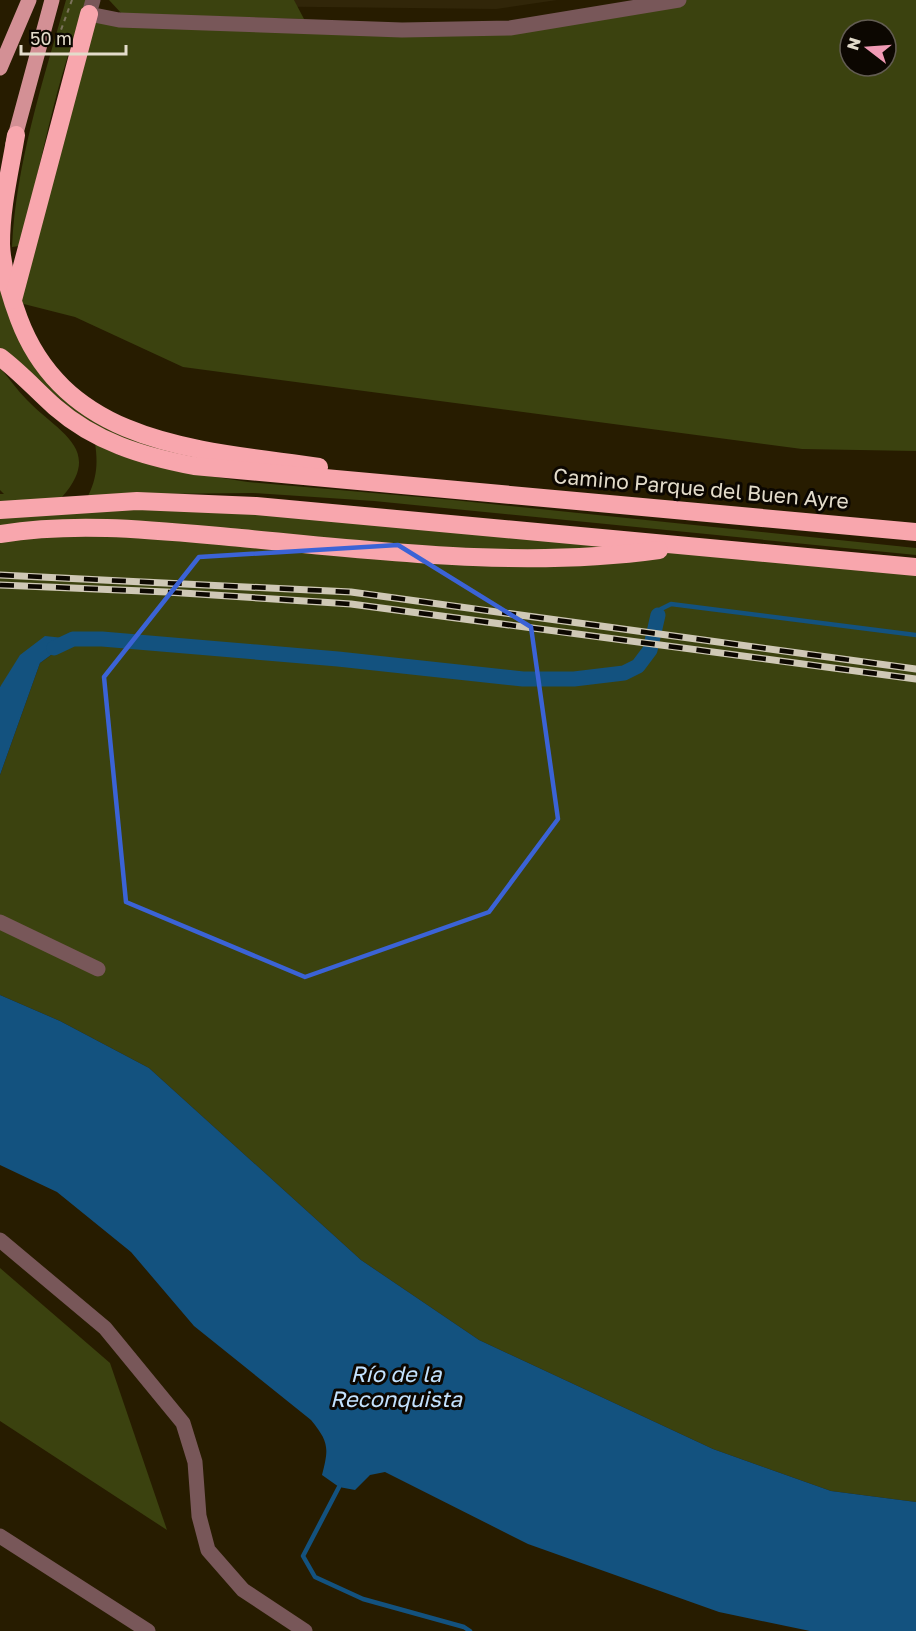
<svg xmlns="http://www.w3.org/2000/svg" width="916" height="1631" font-family="'Golos Text',sans-serif">
<rect width="100%" height="100%" fill="#271c00"/>
<polygon fill="#312609" points="146,0 557,0 496,9 151,5"/>
<g fill="#3b420f" fill-rule="evenodd">
<path d="M 66,0 L 89,0 C 54,78 43,164 19,246 L 12,247 C 16,163 43,81 66,0 Z"/>
<polygon points="109,0 294,0 304,19 122,14"/>
<path d="M 679,0 L 916,0 L 916,451 L 802,449 L 183,367 L 75,317 L 12,301 L 89,14 L 510,28 ZM 850,30 L 886,30 L 886,66 L 850,66 Z"/>
<path d="M 0,286 L 65,396 L 214,462 C 174,454 135,448 100,428 C 63,407 34,373 0,348 Z"/>
<path d="M 0,368 C 9,378 17,390 27,400 C 59,433 104,449 62,497 L 88,496 C 97,478 98,463 95,443 L 118,455 L 176,471 L 248,482 L 453,500 L 916,548 L 916,555 L 374,501 L 253,493 L 148,494 L 0,502 L 0,494 L 4,494 L 0,490 Z"/>
<polygon points="137,501 916,567 916,1502 831,1491 713,1449 479,1340 361,1260 149,1068 60,1021 0,995 0,775 40,663 72,640 0,687 0,510"/>
<polygon points="0,1268 110,1363 167,1530 0,1421"/>
</g>
<g fill="#13527f">
<polygon points="45,636 73,639 40,663 0,775 0,687 20,655"/>
<path d="M 0,995 L 60,1021 L 149,1068 L 361,1260 L 479,1340 L 713,1449 L 831,1491 L 916,1502 L 916,1631 L 810,1631 L 719,1612 L 528,1544 L 385,1472 L 370,1475 L 355,1490 L 339,1487 L 322,1475 C 329,1448 329,1442 311,1420 L 194,1326 L 131,1252 L 57,1192 L 0,1165 Z"/>
</g>
<g fill="none" stroke-linecap="round" stroke-linejoin="round">
<g stroke="#13527f" stroke-width="4.5">
<polyline points="658,615 661,609 671,604 916,635"/>
<polyline points="339,1487 303,1556 315,1577 363,1599 464,1627 470,1631"/>
</g>
<polyline stroke="#13527f" stroke-width="15" points="54,648 73,639 102,639 338,659 523,679 574,679 624,673 638,666 650,650 658,615"/>
<polyline stroke="#7b725b" stroke-width="2" stroke-dasharray="4.5 4.5" stroke-linecap="butt" points="58,38 72,0"/>
<g stroke="#785759" stroke-width="15">
<polyline points="93,0 89,14 119,20 402,30 510,28 679,0"/>
<polyline points="0,922 98,969"/>
<polyline points="0,1240 105,1328 183,1423 195,1462 199,1516 208,1550 243,1590 305,1631"/>
<polyline points="0,1536 148,1631"/>
</g>
<g stroke="#d39095" stroke-width="15">
<polyline points="0,68 29,0"/>
<polyline points="13,144 52,0"/>
</g>
<g stroke="#f8a6ad" stroke-width="18">
<path d="M 16,135 C 10,171 1,207 1,244 C 2,270 10,295 19,319 C 67,447 204,450 319,467"/>
<polyline points="13,300 89,14"/>
<path d="M 0,357 C 20,372 37,391 55,407 C 95,442 142,456 194,466 L 916,532"/>
<polyline points="0,510 137,501 256,506 916,567"/>
<path d="M 0,534 C 80,521 161,531 241,538 C 379,551 521,569 659,550"/>
</g>
<g stroke="#cfc8b6" stroke-width="7">
<g id="rail">
<polyline points="0,575 351,592 916,669"/>
<polyline points="0,585 167,592 351,604 916,679"/>
</g>
</g>
<use href="#rail" stroke="#0c0701" stroke-width="4.5" stroke-dasharray="14" stroke-linecap="butt"/>
</g>
<path fill="none" stroke="#3b63d6" stroke-width="4.5" stroke-linejoin="round" d="M 398,545 L 531,627 L 558,819 L 489,912 L 305,977 L 126,902 L 104,677 L 199,557 Z"/>
<g text-anchor="middle" stroke-width="6" stroke-linejoin="round" paint-order="stroke">
<g font-size="21" fill="#e3dccb" stroke="#0c0701">
<text transform="translate(701 489) rotate(5)" y="7">Camino Parque del Buen Ayre</text>
</g>
<g font-size="22" font-style="italic" fill="#c3e2fe" stroke="#0c0701">
<text x="396" y="1382">Río de la<tspan x="396" dy="25">Reconquista</tspan></text>
</g>
</g>
<g transform="translate(868 48) rotate(287)"><circle r="28" fill="#0c0701" stroke="#625c52" stroke-width="1.5"/>
<path d="M0-4.5L10 22L0 15L-10 22Z" fill="#f09ab4"/>
<text y="-9" font-size="16" font-weight="bold" text-anchor="middle" fill="#e3dccb">N</text>
</g>
<path d="M21 45v9h105v-9" fill="none" stroke="#e3dccb" stroke-width="3"/>
<text x="30" y="45" font-size="18" fill="#e3dccb" stroke="#0c0701" stroke-width="4.5" paint-order="stroke">50 m</text>
</svg>
